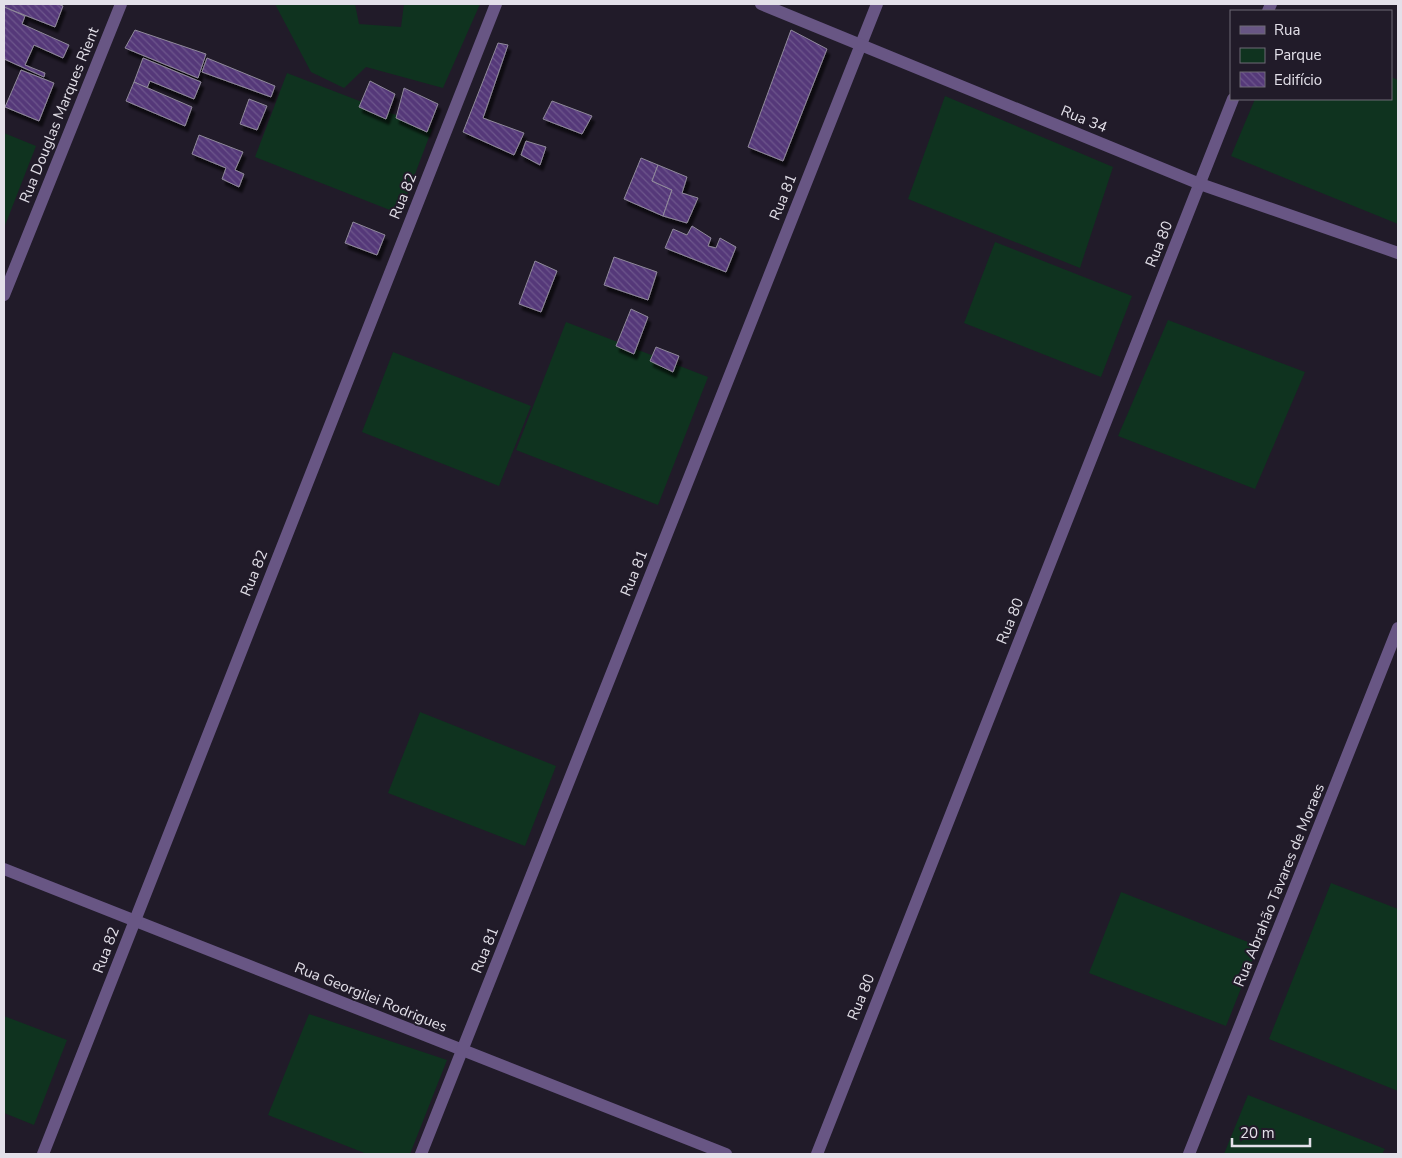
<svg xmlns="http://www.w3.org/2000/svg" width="1402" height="1158" font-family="'Nunito Sans',sans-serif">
<defs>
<pattern id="building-back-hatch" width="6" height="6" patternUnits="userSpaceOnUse" patternTransform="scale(1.25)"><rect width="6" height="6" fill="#553979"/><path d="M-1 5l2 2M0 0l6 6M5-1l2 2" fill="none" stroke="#6d558c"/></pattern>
<filter id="shadow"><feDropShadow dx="3" dy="5.5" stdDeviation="1" flood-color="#0009"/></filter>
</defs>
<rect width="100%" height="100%" fill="#211b29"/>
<g fill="#0f331f">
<polygon points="275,4 355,4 359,24 401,27 404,4 480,4 443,88 366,67 344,88 311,72"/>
<polygon points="287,73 432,129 400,214 255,157"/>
<polygon points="1391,77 1398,80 1398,224 1231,156 1255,99 1391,99"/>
<polygon points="945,96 1113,167 1080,268 908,199"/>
<polygon points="4,133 36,146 4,228"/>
<polygon points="995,242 1132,296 1101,377 964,323"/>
<polygon points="1168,320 1305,372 1255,489 1118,436"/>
<polygon points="566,322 708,377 658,505 516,450"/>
<polygon points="393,352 531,406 499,486 362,432"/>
<polygon points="420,712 556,766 525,846 388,793"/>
<polygon points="1331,883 1398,909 1398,1091 1269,1039"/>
<polygon points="1121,892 1258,946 1226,1026 1089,973"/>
<polygon points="309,1014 447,1060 410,1154 367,1154 268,1115"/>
<polygon points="4,1016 67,1040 34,1125 4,1113"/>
<polygon points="1248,1095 1385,1149 1382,1154 1224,1154"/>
</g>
<g fill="url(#building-back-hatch)" stroke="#908a9b" filter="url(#shadow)">
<polygon points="4,4 58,4 63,6 55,27 4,7"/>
<polygon points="4,7 25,16 22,24 69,45 63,58 34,45 25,65 45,73 44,77 4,59"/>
<polygon points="135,30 206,54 198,78 125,48"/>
<polygon points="791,30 827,49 783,161 748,147"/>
<polygon points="498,43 508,45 483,118 524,133 514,155 463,132"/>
<polygon points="143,58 201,82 194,99 150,81 147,88 134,82"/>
<polygon points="207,58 275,86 271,97 202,72"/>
<polygon points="21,70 54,83 39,121 5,107"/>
<polygon points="370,81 395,94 386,119 359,107"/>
<polygon points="134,82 192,107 185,126 126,101"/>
<polygon points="404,88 438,104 427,132 396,118"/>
<polygon points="249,99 267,106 257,130 240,124"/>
<polygon points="552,101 592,116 582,134 543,119"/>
<polygon points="199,135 243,152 235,170 244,174 239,187 222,179 226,168 192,154"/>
<polygon points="526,141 546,147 540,165 521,155"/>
<polygon points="641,158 658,165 652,181 672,190 663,216 624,199"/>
<polygon points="658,165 687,177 682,193 698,198 687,223 663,216 672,190 652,181"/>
<polygon points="353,222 385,235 377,255 345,243"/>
<polygon points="692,226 711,238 708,246 716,248 720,238 736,247 726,272 665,248 673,229 687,235"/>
<polygon points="614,257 657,272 648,300 604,285"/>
<polygon points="535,261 557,271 541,312 519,304"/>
<polygon points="631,309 648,317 634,354 616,346"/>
<polygon points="656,347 679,356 673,372 650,361"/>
</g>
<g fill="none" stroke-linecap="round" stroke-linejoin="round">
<g stroke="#685684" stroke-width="12">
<polyline points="1268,11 1271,4"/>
<polyline points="4,295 121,4"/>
<polyline points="4,869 726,1154"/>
<polyline points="43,1154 496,4"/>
<polyline points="421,1154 877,4"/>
<polyline points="817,1154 1233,99"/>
<polyline points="1189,1154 1398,628"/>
</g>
<polyline stroke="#685684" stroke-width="12" points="761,4 1200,184 1398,253"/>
</g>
<g text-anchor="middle" stroke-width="4" stroke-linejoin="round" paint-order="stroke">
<g font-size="15" fill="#e3e0e9" stroke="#211b29">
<text transform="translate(59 115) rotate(-68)" y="5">Rua Douglas Marques Rient</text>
<text transform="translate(1084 119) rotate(22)" y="5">Rua 34</text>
<text transform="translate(403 196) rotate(-68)" y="5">Rua 82</text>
<text transform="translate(783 197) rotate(-68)" y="5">Rua 81</text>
<text transform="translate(1159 244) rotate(-68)" y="5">Rua 80</text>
<text transform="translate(254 573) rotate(-68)" y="5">Rua 82</text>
<text transform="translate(634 573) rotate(-68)" y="5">Rua 81</text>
<text transform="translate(1010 621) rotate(-68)" y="5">Rua 80</text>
<text transform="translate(1279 885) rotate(-68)" y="5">Rua Abrahão Tavares de Moraes</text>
<text transform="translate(106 950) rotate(-69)" y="5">Rua 82</text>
<text transform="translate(485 950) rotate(-68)" y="5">Rua 81</text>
<text transform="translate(371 997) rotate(22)" y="5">Rua Georgilei Rodrigues</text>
<text transform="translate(861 997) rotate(-68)" y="5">Rua 80</text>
</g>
</g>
<rect width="1402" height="1158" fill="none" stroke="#e3e0e9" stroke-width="10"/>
<rect x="1230" y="10" width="162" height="90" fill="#211b29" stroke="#6f6a76"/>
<rect x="1240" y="26" width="25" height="8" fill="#685684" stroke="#6f6a76"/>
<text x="1274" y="35" font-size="15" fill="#e3e0e9">Rua</text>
<rect x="1240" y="48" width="25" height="15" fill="#0f331f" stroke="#6f6a76"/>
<text x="1274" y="60" font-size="15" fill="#e3e0e9">Parque</text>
<rect x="1240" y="72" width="25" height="15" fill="url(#building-back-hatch)" stroke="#6f6a76"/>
<text x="1274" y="85" font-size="15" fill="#e3e0e9">Edifício</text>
<path d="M1232 1138v8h78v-8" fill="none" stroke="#e3e0e9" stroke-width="2.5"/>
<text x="1240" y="1138" font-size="15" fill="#e3e0e9" stroke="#211b29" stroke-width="4" paint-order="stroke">20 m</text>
</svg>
